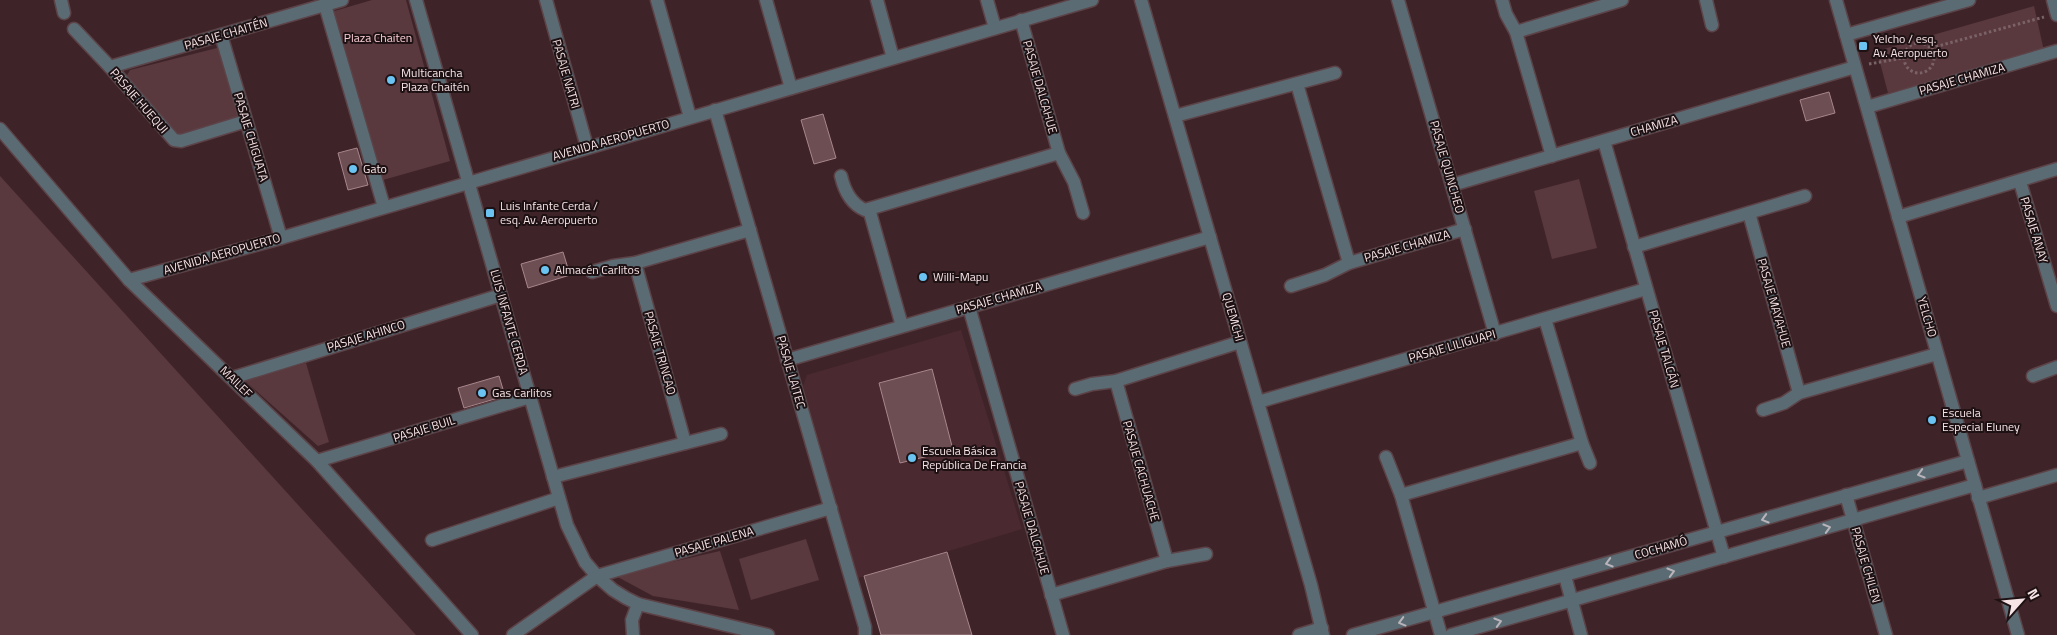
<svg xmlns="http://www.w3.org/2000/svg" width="2057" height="635" font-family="'Titillium Web',sans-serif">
<rect width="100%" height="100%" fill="#3e2429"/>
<polygon fill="#4b2930" points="961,330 1022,529 858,578 803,386 807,375"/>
<g fill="#59383e">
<polygon points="372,0 406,0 450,161 383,180 331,12"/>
<polygon points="2034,6 2044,51 1888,93 1877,51"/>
<polygon points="221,47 242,120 179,135 126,77 130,70"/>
<polygon points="0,176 416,635 0,635"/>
<polygon points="1579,179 1597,248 1552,259 1534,191"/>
<polygon points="306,363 329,442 318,446 244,380"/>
<polygon points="806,539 819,580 751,600 739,559"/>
<polygon points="720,551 739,610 653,596 614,575"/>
</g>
<g fill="#6c4e53" stroke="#a8868b">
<polygon points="1829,92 1835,113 1806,121 1800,100"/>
<polygon points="823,114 836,158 814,164 801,120"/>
<polygon points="357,148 368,185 348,190 338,153"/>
<polygon points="563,252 570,275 528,288 521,264"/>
<polygon points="932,369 953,450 900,463 879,383"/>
<polygon points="499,376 505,396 464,408 458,388"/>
<polygon points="947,552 972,635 881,635 864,576"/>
</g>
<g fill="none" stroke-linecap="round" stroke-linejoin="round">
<g stroke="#5c4347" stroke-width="15">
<g id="minor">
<polyline points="61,0 64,13"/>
<polyline points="416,0 567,525 585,562 597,576 613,590 626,598 638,604 768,635"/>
<polyline points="546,0 587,147"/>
<polyline points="657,0 690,117"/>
<polyline points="766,0 791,88"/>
<polyline points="877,0 893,58"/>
<polyline points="987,0 995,28"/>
<polyline points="1141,0 1311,585 1323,635"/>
<polyline points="1398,0 1495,334"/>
<polyline points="1502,0 1506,14 1516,32 1552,156"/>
<polyline points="1706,0 1712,25"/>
<polyline points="1836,0 2018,635"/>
<polyline points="2053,0 2057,15"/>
<polyline points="325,5 384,207"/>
<polyline points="1021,20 1059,153 1074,182 1083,213"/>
<polyline points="74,29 110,67 174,140 181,141 246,121"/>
<polyline points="1516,32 1622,0"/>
<polyline points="221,35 281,238"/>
<polyline points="1846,35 1969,0"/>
<polyline points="110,67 342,0"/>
<polyline points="1297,84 1349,263"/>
<polyline points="1867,107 2057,51"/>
<polyline points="715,110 865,627 865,635"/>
<polyline points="1175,116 1335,73"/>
<polyline points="0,129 129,280 317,461 472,635"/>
<polyline points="1604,141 1724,557"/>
<path d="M 841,176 C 844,189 851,204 865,210 L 1059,153"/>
<polyline points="2020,182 2057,306"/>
<polyline points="1452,185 1855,67"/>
<polyline points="869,209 902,326"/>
<polyline points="1749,213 1799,393"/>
<polyline points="1898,217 2057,169"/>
<polyline points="1634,247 1805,196"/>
<polyline points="635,263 685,443"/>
<polyline points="592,272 613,266 635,263 750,230"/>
<polyline points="129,280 281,238 1092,0"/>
<polyline points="1291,286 1325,275 1349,263 1465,229"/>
<polyline points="969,307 1063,635"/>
<polyline points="1545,319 1582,443 1590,463"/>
<polyline points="787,360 1210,237"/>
<polyline points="2033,376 2057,367"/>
<polyline points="232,378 501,295"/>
<polyline points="1116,381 1167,561"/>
<polyline points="1075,389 1092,384 1116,381 1240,342"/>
<polyline points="1258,402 1646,289"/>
<polyline points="1763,410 1784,403 1799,393 1937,354"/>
<polyline points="1386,457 1401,495 1441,635"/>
<polyline points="317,461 530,397"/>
<polyline points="553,477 721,434"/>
<polyline points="1401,495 1582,443"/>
<polyline points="1846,495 1886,635"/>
<polyline points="1978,498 2057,475"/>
<polyline points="432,540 559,498"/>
<polyline points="1565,576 1581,635"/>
<polyline points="1051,595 1167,561 1206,554"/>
<polyline points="513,635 597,576 831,508"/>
<polyline points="633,635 632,620 638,604"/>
<polyline points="1299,635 1322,628"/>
<polyline points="1353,635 1968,461"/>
<polyline points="1451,635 1975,485"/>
</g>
</g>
<g stroke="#7a6367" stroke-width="3" stroke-dasharray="2.5 2.5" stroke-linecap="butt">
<circle cx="1919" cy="58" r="15"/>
<polyline points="1931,48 2044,17"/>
<polyline points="1869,64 1903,58"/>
</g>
<use href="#minor" stroke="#5b6b74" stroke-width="12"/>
</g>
<defs><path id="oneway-chevron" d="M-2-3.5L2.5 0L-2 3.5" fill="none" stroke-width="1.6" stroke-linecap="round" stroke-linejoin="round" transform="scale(1.25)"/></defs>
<g stroke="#b9b4b9">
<use href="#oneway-chevron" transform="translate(1921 474) rotate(164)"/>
<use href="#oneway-chevron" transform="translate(1765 519) rotate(164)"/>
<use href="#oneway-chevron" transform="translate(1827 528) rotate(-16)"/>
<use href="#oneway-chevron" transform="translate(1609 563) rotate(164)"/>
<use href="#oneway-chevron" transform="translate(1671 572) rotate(-16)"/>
<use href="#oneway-chevron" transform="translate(1402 622) rotate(165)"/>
<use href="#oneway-chevron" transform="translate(1498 622) rotate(-16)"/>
</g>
<g fill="#6bc3f2" stroke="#1d1113" stroke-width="2">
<rect x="1858" y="41" width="10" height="10" rx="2.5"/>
<circle cx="391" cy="80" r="5"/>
<circle cx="353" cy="169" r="5"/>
<rect x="485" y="208" width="10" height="10" rx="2.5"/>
<circle cx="545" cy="270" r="5"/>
<circle cx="923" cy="277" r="5"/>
<circle cx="482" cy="393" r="5"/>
<circle cx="1932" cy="420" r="5"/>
<circle cx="912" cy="458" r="5"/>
</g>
<g text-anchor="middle" stroke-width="4" stroke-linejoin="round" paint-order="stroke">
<g font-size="12" fill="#f7e4e7" stroke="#1d1113">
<text transform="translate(226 34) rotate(-16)" y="4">PASAJE CHAITÉN</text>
<text transform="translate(566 74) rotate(74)" y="4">PASAJE NATRI</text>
<text transform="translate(1962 79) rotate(-16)" y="4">PASAJE CHAMIZA</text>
<text transform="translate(1040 87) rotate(74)" y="4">PASAJE DALCAHUE</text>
<text transform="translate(139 101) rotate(49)" y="4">PASAJE HUEQUI</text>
<text transform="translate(1654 126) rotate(-16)" y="4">CHAMIZA</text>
<text transform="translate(251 137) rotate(73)" y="4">PASAJE CHIGUATA</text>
<text transform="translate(611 140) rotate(-16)" y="4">AVENIDA AEROPUERTO</text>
<text transform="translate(1447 167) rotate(74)" y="4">PASAJE QUINCHEO</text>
<text transform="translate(2034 230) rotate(73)" y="4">PASAJE ANAY</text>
<text transform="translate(1407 246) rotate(-16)" y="4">PASAJE CHAMIZA</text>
<text transform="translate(222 254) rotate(-16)" y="4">AVENIDA AEROPUERTO</text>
<text transform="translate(999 298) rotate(-16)" y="4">PASAJE CHAMIZA</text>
<text transform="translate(1774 303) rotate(74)" y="4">PASAJE MAYAHUE</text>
<text transform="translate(1233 317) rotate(74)" y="4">QUEMCHI</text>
<text transform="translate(1927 317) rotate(74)" y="4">YELCHO</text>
<text transform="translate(509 322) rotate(74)" y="4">LUIS INFANTE CERDA</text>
<text transform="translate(366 336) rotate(-17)" y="4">PASAJE AHINCO</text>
<text transform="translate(1452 346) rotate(-16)" y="4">PASAJE LILIGUAPI</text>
<text transform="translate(1664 349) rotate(74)" y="4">PASAJE TALCÁN</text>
<text transform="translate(660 353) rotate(74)" y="4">PASAJE TRINCAO</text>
<text transform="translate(791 372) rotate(74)" y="4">PASAJE LAITEC</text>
<text transform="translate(236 382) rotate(44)" y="4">MAILEF</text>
<text transform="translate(424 429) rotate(-17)" y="4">PASAJE BUIL</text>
<text transform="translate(1141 471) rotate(74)" y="4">PASAJE CACHUACHE</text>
<text transform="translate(1032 528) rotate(74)" y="4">PASAJE DALCAHUE</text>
<text transform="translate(714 542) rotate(-16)" y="4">PASAJE PALENA</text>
<text transform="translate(1661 548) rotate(-16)" y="4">COCHAMÓ</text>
<text transform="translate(1866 565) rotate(74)" y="4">PASAJE CHILEN</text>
</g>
<g font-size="12" fill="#fbcfd5" stroke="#1d1113">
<text x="378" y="42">Plaza Chaiten</text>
</g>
<g font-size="12" fill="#f7e4e7" stroke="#1d1113" text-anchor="start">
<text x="1873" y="43">Yelcho / esq.<tspan x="1873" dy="14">Av. Aeropuerto</tspan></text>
<text x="401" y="77">Multicancha<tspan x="401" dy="14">Plaza Chaitén</tspan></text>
<text x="363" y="173">Gato</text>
<text x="500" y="210">Luis Infante Cerda /<tspan x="500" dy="14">esq. Av. Aeropuerto</tspan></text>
<text x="555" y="274">Almacén Carlitos</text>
<text x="933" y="281">Willi-Mapu</text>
<text x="492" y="397">Gas Carlitos</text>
<text x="1942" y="417">Escuela<tspan x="1942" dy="14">Especial Eluney</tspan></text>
<text x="922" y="455">Escuela Básica<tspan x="922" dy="14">República De Francia</tspan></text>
</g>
</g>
<g transform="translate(2022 600) rotate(63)" stroke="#1d1113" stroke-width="4" paint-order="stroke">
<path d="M0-4L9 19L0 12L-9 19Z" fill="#f7e4e7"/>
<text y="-8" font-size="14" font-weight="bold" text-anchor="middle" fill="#f7e4e7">N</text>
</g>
</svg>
